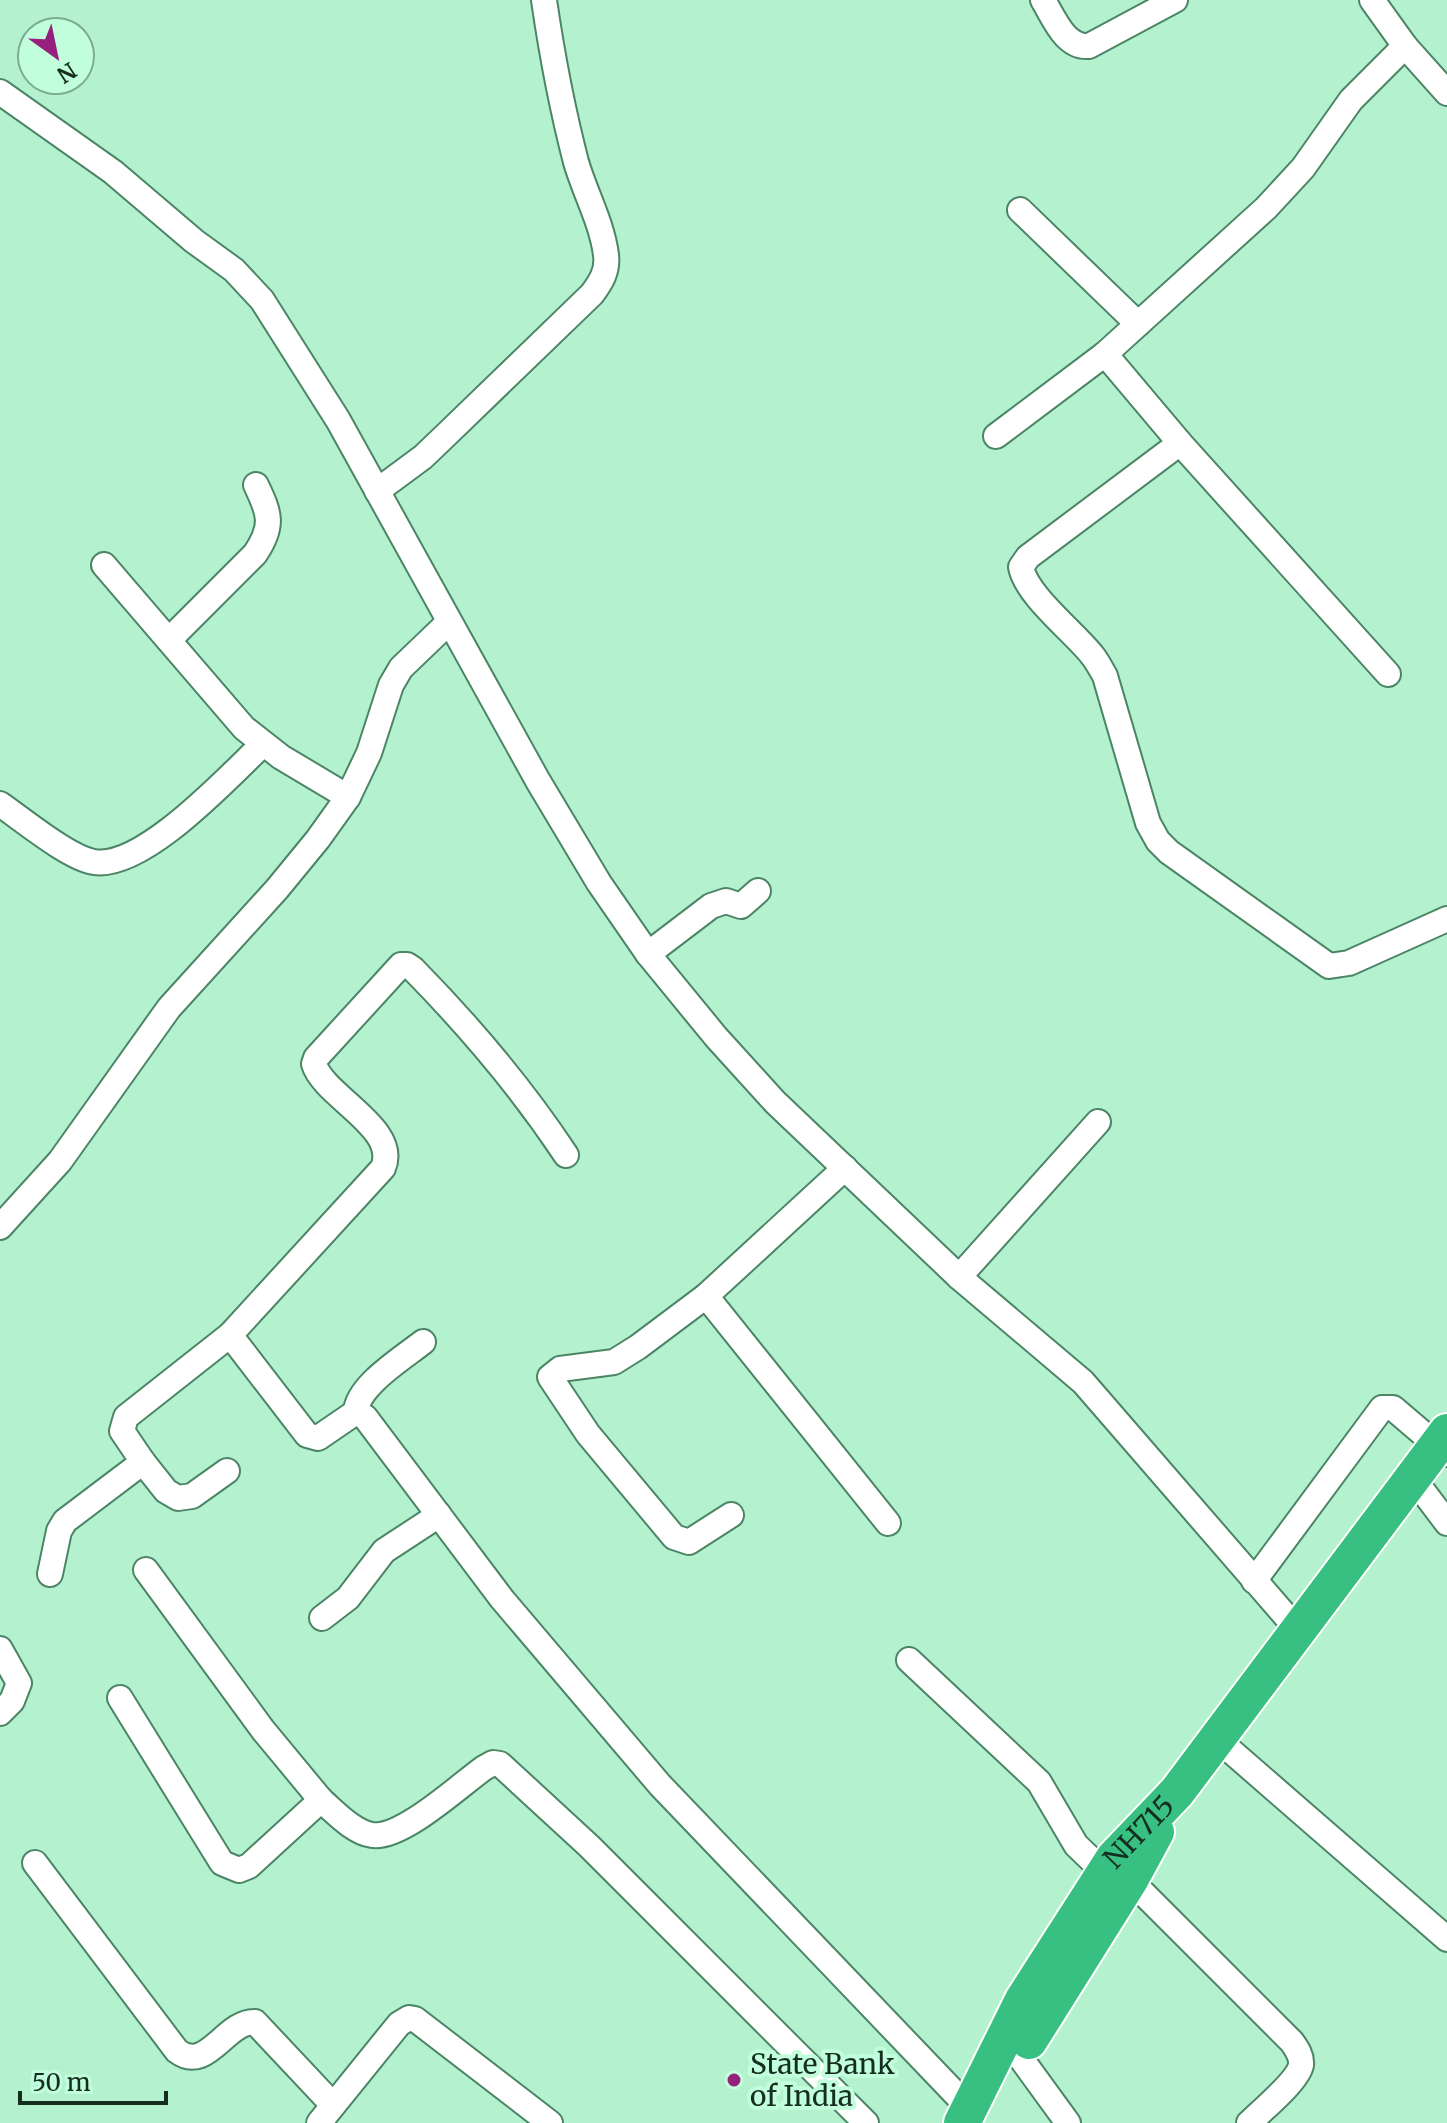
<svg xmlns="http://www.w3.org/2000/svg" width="1447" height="2123" font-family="Merriweather,serif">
<rect width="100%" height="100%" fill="#b4f1ce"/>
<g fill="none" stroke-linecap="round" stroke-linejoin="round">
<g stroke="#4b8566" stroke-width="28">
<g id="minor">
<path d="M 1043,0 C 1054,18 1065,48 1089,46 L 1175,0"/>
<polyline points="1372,0 1405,46 1447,93"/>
<path d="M 1405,46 L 1351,100 L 1303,168 L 1266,208 L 1105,354 L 1180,443 L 1028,557 L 1021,567 C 1026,595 1074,632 1092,655 C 1097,661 1101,669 1105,676 L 1148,823 L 1158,841 L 1169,852 L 1329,966 L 1349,963 L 1447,919"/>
<polyline points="0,92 113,172 194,241 234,270 262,300 338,420 538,781 599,883 648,954 716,1037 775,1102 959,1277 1083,1382 1297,1629"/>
<polyline points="1020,210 1138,324"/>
<polyline points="996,436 1105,354"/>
<polyline points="1180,443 1388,674"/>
<path d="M 377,491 L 423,457 L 446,435 L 592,294 C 601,282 608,271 606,255 C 602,223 585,193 576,162 C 562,108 552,55 544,0"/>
<polyline points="104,565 244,728 281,757 348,797"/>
<path d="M 169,640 L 255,554 C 274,526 270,514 256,485"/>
<path d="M 0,804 C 23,820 69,858 94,862 C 143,870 228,777 262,745"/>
<polyline points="648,954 711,906 726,901 741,906 758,891"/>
<path d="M 566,1155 C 521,1087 470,1027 413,969 L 407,965 L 401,965 L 316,1058 L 314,1064 C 324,1097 400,1128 383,1168 L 230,1335 L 307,1435 L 318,1438 L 356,1412 L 365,1417 L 502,1599 L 660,1785 L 969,2108"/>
<polyline points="0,1227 60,1161 169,1008 277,889 318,839 348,797 369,753 391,685 401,668 449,622"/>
<polyline points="959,1277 1098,1122"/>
<polyline points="706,1296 888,1523"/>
<path d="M 356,1412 C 357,1386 403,1358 423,1342"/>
<polyline points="143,1462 166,1491 178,1498 192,1496 227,1471"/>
<polyline points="1413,1478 1447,1523"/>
<polyline points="731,1515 689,1542 674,1537 588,1434 550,1377 560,1369 614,1362 638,1347 706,1296 845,1168"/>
<polyline points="146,1570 263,1730 321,1800"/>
<polyline points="50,1574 59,1531 65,1521 143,1462 122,1431 126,1417 230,1335"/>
<polyline points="1254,1581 1382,1408 1393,1408 1447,1454"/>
<polyline points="322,1618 348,1598 384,1551 439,1515"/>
<polyline points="0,1649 19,1683 12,1701 0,1713"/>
<polyline points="909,1660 1039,1782 1076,1845 1104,1872"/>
<path d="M 120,1698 L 222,1863 L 239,1870 L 249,1866 L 321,1800 C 335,1812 353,1832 372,1835 C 401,1840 460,1785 484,1768 L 493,1763 L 500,1764 L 589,1846 L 866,2123"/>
<polyline points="1216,1738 1447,1939"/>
<path d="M 35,1863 L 177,2051 C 207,2074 225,2021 255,2022 L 333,2105"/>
<path d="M 1130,1880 L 1292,2042 C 1297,2049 1302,2056 1301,2065 C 1298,2081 1261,2111 1249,2123"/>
<polyline points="1020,2057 1068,2123"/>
<polyline points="319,2123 399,2024 409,2018 415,2019 550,2123"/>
</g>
</g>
<g stroke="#fff" stroke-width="40">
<g id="highway">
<polyline points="1029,2041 1130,1880 1156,1832"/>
<path id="s1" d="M 962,2123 L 1023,2000 L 1114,1858 L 1177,1792 L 1447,1432"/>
</g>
</g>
<use href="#minor" stroke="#fff" stroke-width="24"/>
<use href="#highway" stroke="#38c082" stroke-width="36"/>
</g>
<circle fill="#96207c" stroke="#c1fedb" stroke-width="3" cx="734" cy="2080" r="8"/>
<g text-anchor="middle" stroke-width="8" stroke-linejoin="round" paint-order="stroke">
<g font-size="28" fill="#162e21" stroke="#c1fedb">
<text dy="10" stroke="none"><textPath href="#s1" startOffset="342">NH715</textPath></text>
</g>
<g font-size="28" fill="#162e21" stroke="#c1fedb" text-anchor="start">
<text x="750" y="2074">State Bank<tspan x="750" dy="32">of India</tspan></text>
</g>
</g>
<g transform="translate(56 56) rotate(147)"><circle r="38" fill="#c1fedb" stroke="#7dab91" stroke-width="2"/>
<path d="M0-6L14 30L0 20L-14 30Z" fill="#96207c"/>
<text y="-12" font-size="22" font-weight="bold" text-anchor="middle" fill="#162e21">N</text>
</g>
<path d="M20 2091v12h146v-12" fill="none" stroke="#162e21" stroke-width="4"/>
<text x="32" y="2091" font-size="24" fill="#162e21" stroke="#c1fedb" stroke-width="6" paint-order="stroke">50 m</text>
</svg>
